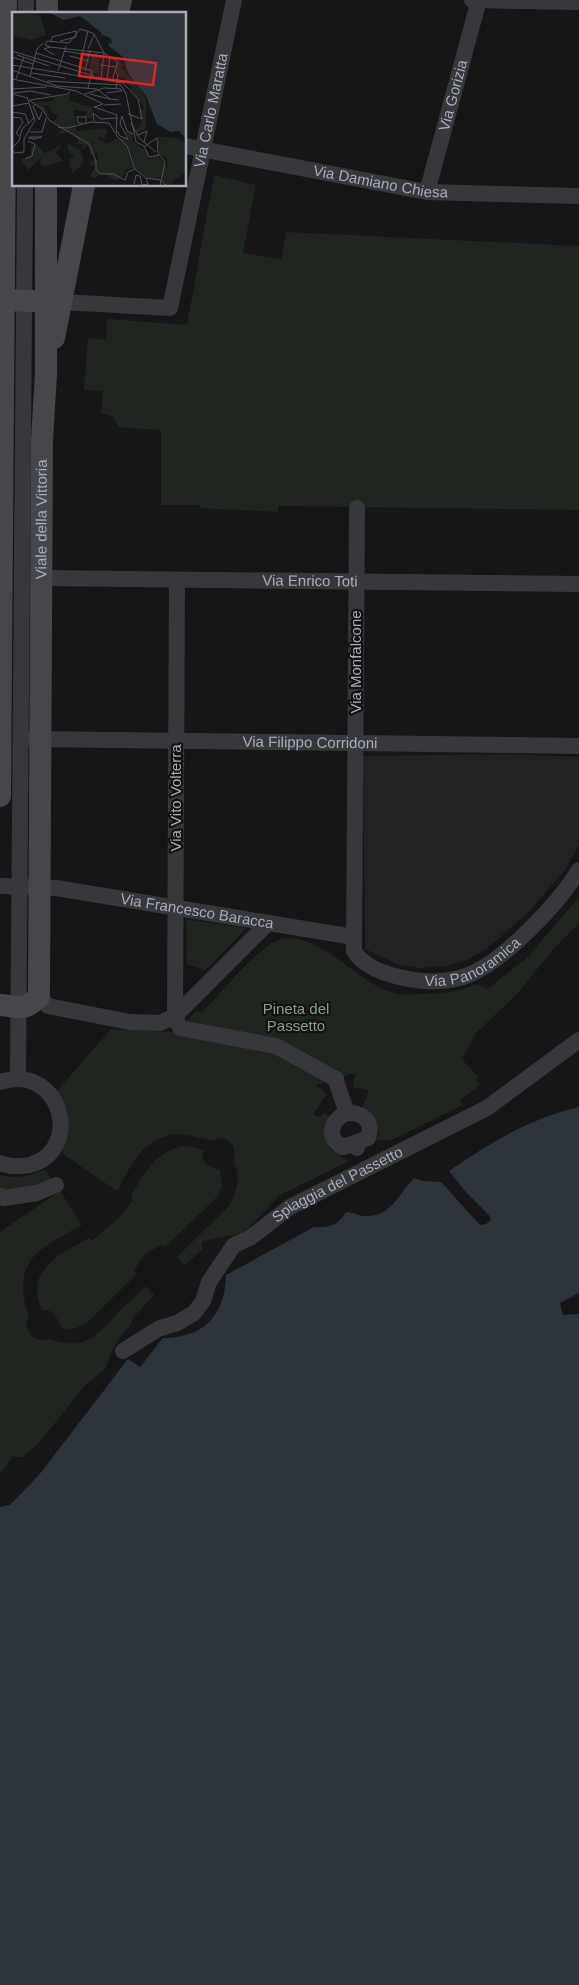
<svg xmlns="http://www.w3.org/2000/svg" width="579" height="1985" font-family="Arial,sans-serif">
<rect width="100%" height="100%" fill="#161618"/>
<polygon fill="#222225" points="512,754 579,757 579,846 565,870 527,914 485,950 465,961 445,966 419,968 397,964 365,949 363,756"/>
<g fill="#1e261f">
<polygon points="214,175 256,185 243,253 281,259 286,232 579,246 579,510 278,506 278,512 200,508 200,505 161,505 161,430 118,427 114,417 101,413 103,391 84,390 88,338 106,340 107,319 187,325"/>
<path d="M 579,897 L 579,923 L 557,945 L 517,994 L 476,1033 L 462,1059 L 478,1077 L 476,1080 L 480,1085 L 459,1101 L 463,1105 L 390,1141 L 379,1139 L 373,1141 L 379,1137 C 380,1125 368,1120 360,1114 L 369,1090 L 356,1088 L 353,1085 L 355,1073 L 316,1085 L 327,1094 L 313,1114 L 319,1117 L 325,1113 L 329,1117 L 329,1147 L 333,1151 L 341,1152 L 341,1157 L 349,1161 L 280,1195 L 244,1233 L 203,1241 L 201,1245 L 203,1249 L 185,1265 L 177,1257 L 228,1207 C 236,1195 239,1184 237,1171 C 236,1168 234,1163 234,1160 C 234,1153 236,1148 230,1142 C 221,1135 216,1141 208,1140 C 186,1135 172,1129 150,1144 C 135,1154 126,1176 117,1191 L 63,1154 L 56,1092 L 111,1029 L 173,1032 L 180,1028 L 196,1012 L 202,1012 C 220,994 255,951 276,941 C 307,927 347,968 370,982 C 377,987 387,991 395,993 C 402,995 411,994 418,994 C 439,994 457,992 477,984 L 487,989 L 526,959 Z"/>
<polygon points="186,919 246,928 211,965 204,970 187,964"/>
<path d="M 184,1146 L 194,1147 L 203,1151 C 201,1165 211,1167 220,1170 L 222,1185 L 219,1195 L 165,1247 L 161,1245 L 145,1254 L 134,1270 L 137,1274 L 88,1322 C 79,1328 73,1330 62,1328 C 55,1319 58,1310 42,1310 C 23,1272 60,1253 89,1238 L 92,1241 L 119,1218 L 133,1200 L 131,1198 L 133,1192 C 148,1169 155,1152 184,1146 Z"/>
<path d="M 43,1170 L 46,1170 L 52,1180 L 28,1191 L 0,1189 L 0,1175 C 15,1179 29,1177 43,1170 Z"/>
<path d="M 60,1191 L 82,1225 C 39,1248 10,1261 29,1317 C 21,1331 36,1344 50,1339 C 83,1351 96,1337 117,1314 C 126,1304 137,1296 146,1286 L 154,1295 L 134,1317 L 128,1329 L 126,1329 L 110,1354 L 106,1368 L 86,1384 L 38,1444 L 22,1457 L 13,1457 L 0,1474 L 0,1232 Z"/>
</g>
<path fill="#2c353c" d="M 579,1107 L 579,1985 L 0,1985 L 0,1507 L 10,1505 L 39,1475 L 128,1359 L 140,1367 L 163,1338 C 204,1338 225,1315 226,1275 L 314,1227 C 328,1228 338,1226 346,1212 C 353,1212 358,1216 365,1216 C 391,1218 399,1193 414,1178 L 424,1181 L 441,1182 L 480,1225 L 486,1224 L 491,1220 L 489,1215 L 465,1191 L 449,1171 C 489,1143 531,1118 579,1107 Z"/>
<polygon fill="#161618" points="579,1293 579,1314 563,1315 560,1303"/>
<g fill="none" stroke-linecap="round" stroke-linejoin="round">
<g stroke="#37383d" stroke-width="16">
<polyline points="472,0 579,2"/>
<polyline points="26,14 26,0"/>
<path id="s1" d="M 185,146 L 427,192 L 579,196"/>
<path id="s2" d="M 427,192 L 479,0"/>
<path id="s3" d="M 62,302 L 170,308 L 234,0"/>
<path id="s4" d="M 357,508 L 354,951 C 363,966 382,973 399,977 C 419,982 442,983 463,977 C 500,966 559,903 579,870"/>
<path id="s5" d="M 41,578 L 579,584"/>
<polyline points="177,580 175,1016 180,1028 276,1046 336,1079"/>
<path id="s6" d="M 31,739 L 579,746"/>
<path id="s7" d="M 0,886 L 56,888 L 354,937"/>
<polyline points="39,997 48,1006 130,1022 160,1023 175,1016 268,923"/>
<polyline points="18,1070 25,185"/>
<path d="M 336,1081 L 347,1113 C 363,1112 374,1122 368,1138 L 355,1143"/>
<path d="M 0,1082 C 60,1062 85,1149 30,1165 C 20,1167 10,1167 0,1163"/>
<path d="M 347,1113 C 331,1119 325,1138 343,1147 L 355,1143 L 357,1148"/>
<polyline points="0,1196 4,1198 37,1193 56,1185"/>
<path id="s8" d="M 123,1351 L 158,1329 L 177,1323 L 194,1313 L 203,1301 L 209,1282 L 234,1245 L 250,1238 L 290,1207 L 487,1108 L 579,1040"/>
</g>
<g stroke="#45474d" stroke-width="22">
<polyline points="47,14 47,0"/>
<polyline points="118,14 121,0"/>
<polyline points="3,300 58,302"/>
<polyline points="54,338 84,185"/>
<polyline points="0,796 6,0"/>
<path id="s9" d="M 0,1005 C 21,1006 21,1013 39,997 L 42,440 L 46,374 L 46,185"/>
</g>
</g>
<g text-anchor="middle" stroke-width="4.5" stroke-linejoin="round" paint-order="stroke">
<g font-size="15" fill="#a8adb8" stroke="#111113">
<text dy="5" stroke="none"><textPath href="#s2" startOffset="100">Via Gorizia</textPath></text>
<text dy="5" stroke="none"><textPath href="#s3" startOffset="310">Via Carlo Maratta</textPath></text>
<text dy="5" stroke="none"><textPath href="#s1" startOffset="199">Via Damiano Chiesa</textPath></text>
<text dy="5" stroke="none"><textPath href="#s9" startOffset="520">Viale della Vittoria</textPath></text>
<text dy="5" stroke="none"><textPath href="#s5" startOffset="269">Via Enrico Toti</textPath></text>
<text transform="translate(356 662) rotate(-90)" y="5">Via Monfalcone</text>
<text dy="5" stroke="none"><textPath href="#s6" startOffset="279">Via Filippo Corridoni</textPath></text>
<text transform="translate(176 798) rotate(-90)" y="5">Via Vito Volterra</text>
<text dy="5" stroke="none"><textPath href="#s7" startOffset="199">Via Francesco Baracca</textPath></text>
<text dy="5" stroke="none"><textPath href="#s4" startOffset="575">Via Panoramica</textPath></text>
<text dy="5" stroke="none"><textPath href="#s8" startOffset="281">Spiaggia del Passetto</textPath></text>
</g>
<g font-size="15" fill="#7fa381" stroke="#111113">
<text x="296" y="1014">Pineta del<tspan x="296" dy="17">Passetto</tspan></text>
</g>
</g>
<g transform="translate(12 12)">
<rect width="174" height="174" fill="#161618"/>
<path d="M 0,0 L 28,3 L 34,23 L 19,28 L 3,24 L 0,29 ZM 87,41 L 87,60 L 80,62 L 75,57 L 78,56 L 80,42 ZM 103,46 L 111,52 L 109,56 L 129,78 L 134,88 L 134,116 L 125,121 L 123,118 L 130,111 L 127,98 L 132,96 L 118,77 L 120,75 L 111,70 L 114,66 L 106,64 ZM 59,83 L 57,88 L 81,96 L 80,107 L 72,104 L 75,100 L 62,98 L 64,114 L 51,116 L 42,109 L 46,104 L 39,100 L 36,93 L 32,93 L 38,106 L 22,90 L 41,89 L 42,85 ZM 37,109 L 47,115 L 63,114 L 66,119 L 93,116 L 96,120 L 91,127 L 87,124 L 86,127 L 95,132 L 106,126 L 113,131 L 122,156 L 112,158 L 114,161 L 104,169 L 93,162 L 81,166 L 78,164 L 84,154 L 77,152 L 82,147 L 86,149 L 85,141 L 78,143 L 77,133 L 69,138 L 71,133 L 66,132 L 66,127 L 57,120 L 47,122 L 49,118 ZM 114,119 L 121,123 L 120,129 L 133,138 L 137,145 L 134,147 L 146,144 L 155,155 L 155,146 L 147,142 L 145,124 L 168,127 L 174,131 L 174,161 L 161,168 L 159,174 L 149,168 L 149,162 L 147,167 L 137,166 L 124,157 L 116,135 L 107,126 L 117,126 L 112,121 ZM 24,132 L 33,142 L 16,158 L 9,148 L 19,143 L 19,135 ZM 50,132 L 44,140 L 51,149 L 30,154 L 28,149 L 34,141 ZM 57,132 L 68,138 L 72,150 L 61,162 L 57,152 L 57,147 L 62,145 L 55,136 Z" fill="#1e261f"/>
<path d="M 36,0 L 174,0 L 174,126 L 167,119 L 159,120 L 145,112 L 134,84 L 116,61 L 111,45 L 97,34 L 97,30 L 101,32 L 98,26 L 88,22 L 91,22 L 68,4 L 52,8 Z" fill="#2c353c"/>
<path fill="none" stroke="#505258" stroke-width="1" d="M 39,29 L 40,25 L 64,19 L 64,25 L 48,29M 38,35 L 92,41 L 89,65M 76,37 L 82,23M 0,39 L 82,64M 52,39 L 70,42M 24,41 L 80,59 L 76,76M 5,43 L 37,54M 43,43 L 32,37 L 38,35 L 33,33 L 35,29 L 57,31 L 68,17 L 75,19 L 82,22 L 92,41 L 106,50 L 100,68M 58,44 L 77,49M 0,45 L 21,52M 0,53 L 111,71 L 126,87 L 130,107 L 116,102M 88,53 L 104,55M 67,55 L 76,19M 0,58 L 45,74M 103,58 L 106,63 L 104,77M 46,59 L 54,34M 73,59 L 78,38M 19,61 L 53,66M 18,64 L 25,37 L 31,31M 0,67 L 64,79 L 91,92 L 82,95 L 105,103 L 104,123 L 115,134 L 123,157 L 134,166 L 148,168 L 155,174M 4,67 L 12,45M 95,68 L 98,44M 35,69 L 109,73 L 114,82 L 124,130 L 132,134M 45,74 L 85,77 L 98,87 L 107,88M 0,77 L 35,75M 2,81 L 18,79 L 39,83M 94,81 L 110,79 L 108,77M 0,82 L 16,86M 73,82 L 92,76 L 108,77M 78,82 L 98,87M 15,85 L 22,106 L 10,117 L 7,129 L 0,136 L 2,141 L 12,140 L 12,127 L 23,108 L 20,100M 17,88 L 30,97 L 37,108M 18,88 L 56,82 L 58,79M 23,92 L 21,94 L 27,108 L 30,100M 92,93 L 109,92M 0,94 L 17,91M 0,100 L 13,102 L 17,112M 110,104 L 115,119 L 121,122M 0,105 L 9,106 L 11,110 L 4,121 L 7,124M 37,108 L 77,132 L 84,149 L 84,158 L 89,162 L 101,162 L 113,168 L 116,160 L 123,157M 82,109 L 81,101 L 89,107 L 106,106M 70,111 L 66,111 L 65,105 L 74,105 L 74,111M 119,111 L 127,126 L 144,140M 46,115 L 55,116 L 79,110 L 97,111 L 103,121M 105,119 L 108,124 L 116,127 L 108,112 L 110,104M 18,120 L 30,120 L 34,106M 126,123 L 135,119 L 132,130M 16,126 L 22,127 L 30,125 L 17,125M 132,134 L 137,145 L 147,143M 133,134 L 145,126 L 146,141M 146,141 L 153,150 L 148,174M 13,147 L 20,144 L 23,132 L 16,129M 122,172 L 124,163 L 128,164 L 130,173 L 136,172 L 134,166"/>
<path fill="#d62828" fill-opacity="0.15" stroke="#d62828" stroke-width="2.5" d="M 70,42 L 144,51 L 141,73 L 67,64 Z"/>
<rect width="174" height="174" fill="none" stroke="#a8adb8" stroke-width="2.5"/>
</g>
</svg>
